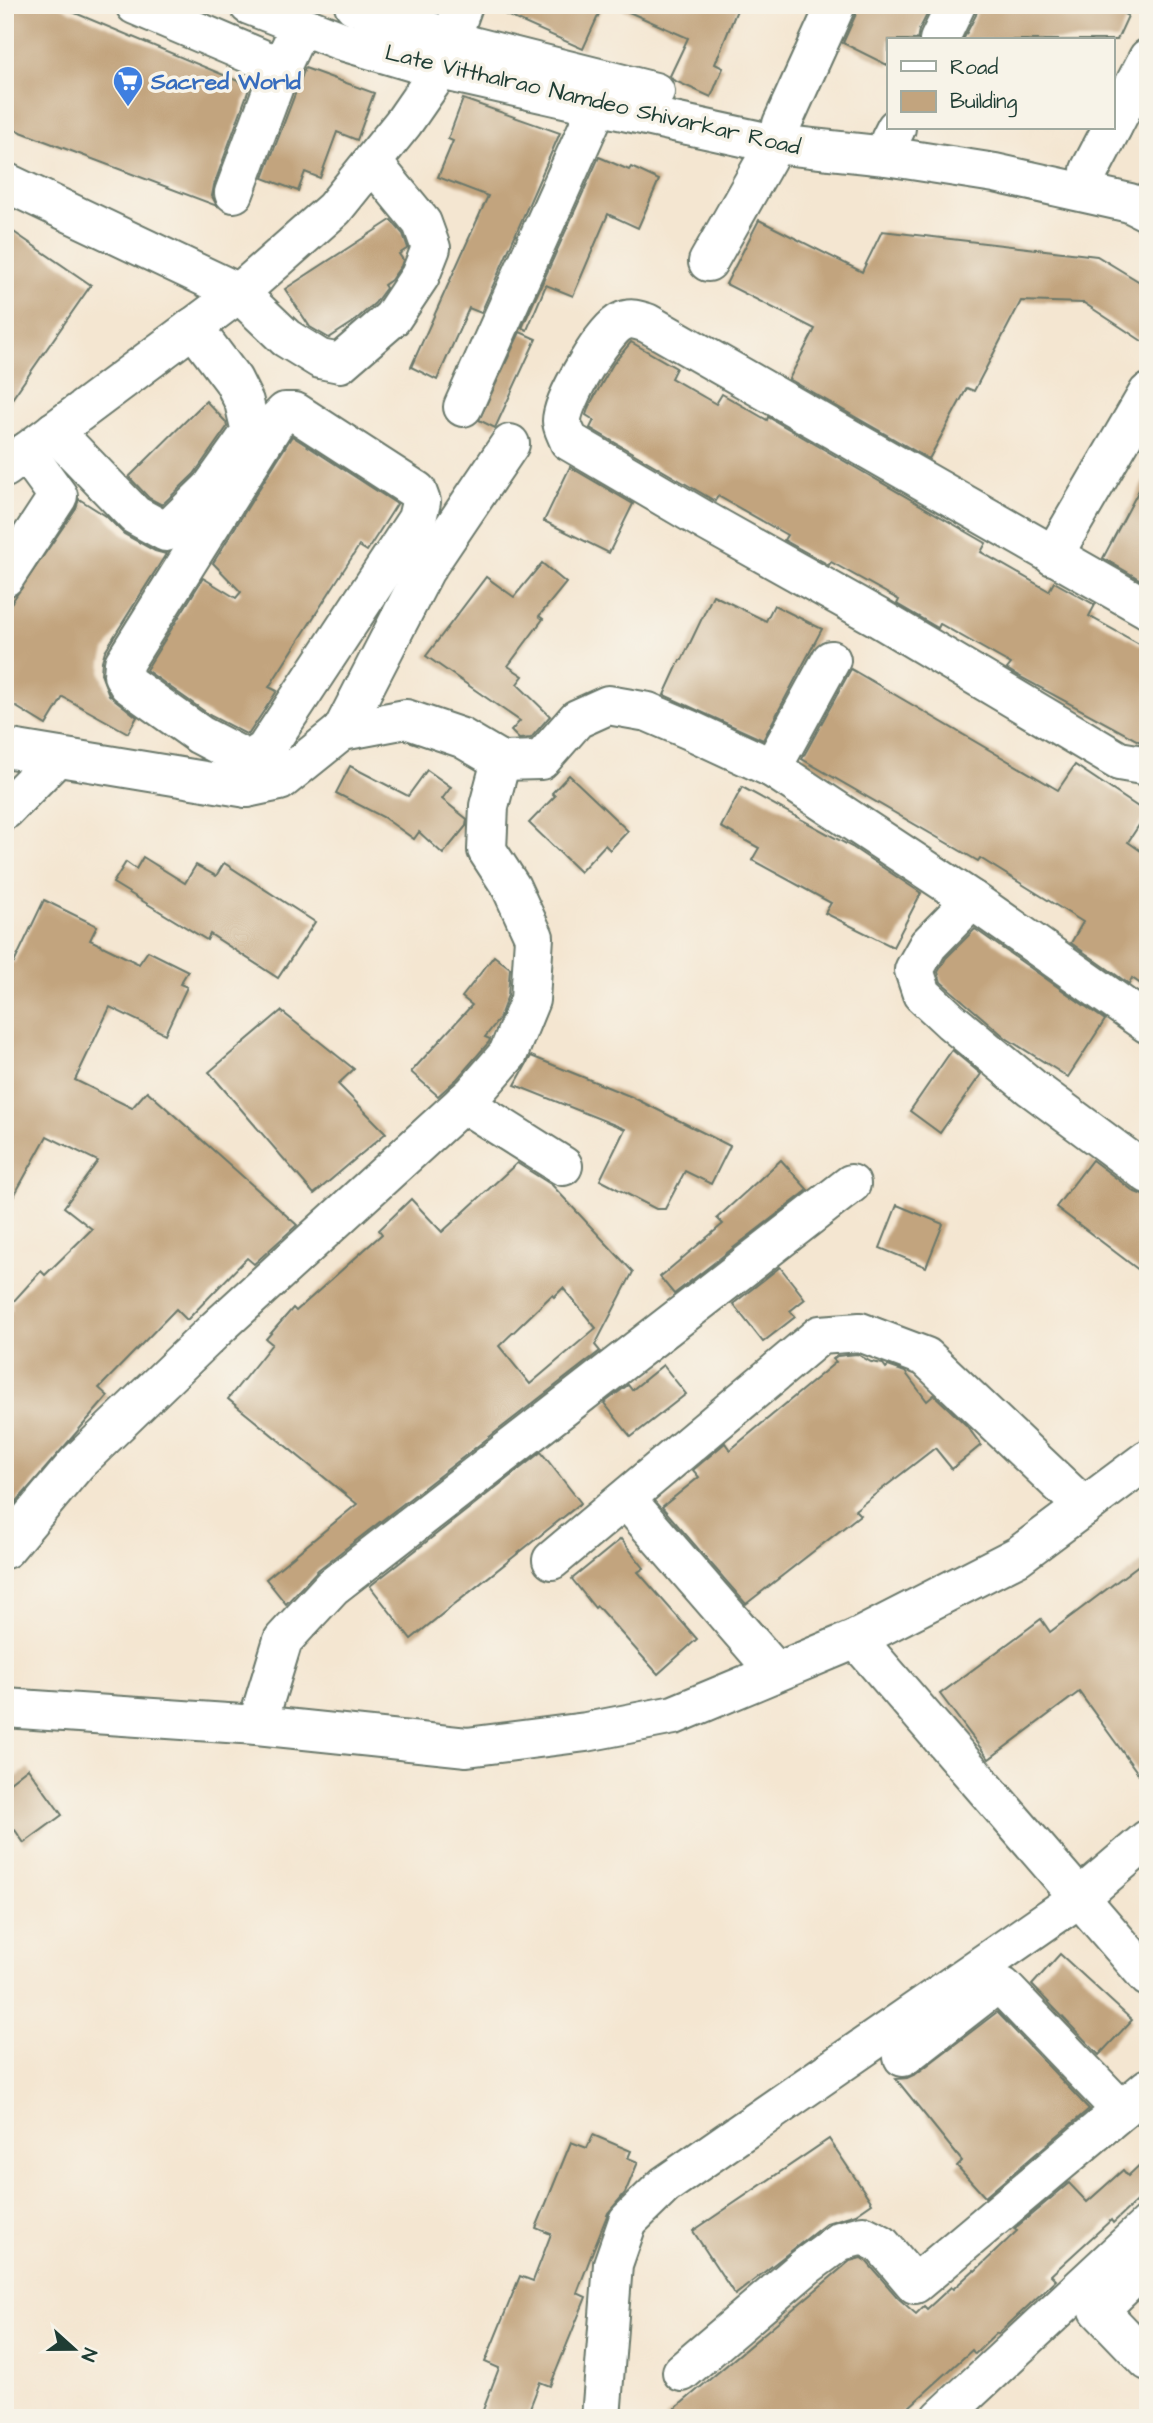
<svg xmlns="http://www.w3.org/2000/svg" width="1153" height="2423" font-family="'Architects Daughter',sans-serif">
<rect width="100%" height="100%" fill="#f7f3e8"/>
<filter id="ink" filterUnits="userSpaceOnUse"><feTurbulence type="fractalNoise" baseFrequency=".0143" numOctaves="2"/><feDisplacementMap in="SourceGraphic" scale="14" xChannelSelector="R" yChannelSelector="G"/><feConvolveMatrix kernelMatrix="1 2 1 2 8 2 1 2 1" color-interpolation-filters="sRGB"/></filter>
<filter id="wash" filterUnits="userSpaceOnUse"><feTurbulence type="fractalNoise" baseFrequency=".00686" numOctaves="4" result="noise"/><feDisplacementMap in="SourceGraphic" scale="28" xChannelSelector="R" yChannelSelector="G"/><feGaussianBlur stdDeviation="1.57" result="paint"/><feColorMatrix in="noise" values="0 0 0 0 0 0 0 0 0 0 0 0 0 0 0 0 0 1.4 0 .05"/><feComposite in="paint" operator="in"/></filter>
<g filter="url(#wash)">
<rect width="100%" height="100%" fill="#f4e6d1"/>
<g id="blocks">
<g fill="#c2a47e" fill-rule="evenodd">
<polygon points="5,5 56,5 250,86 214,185 212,196 217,206 5,126"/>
<polygon points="484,5 603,5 583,49"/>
<polygon points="613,5 739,5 715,64 723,68 711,97 673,80 670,76 688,38"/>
<polygon points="857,5 932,5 919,30 917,40 889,40 889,66 843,43 856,14"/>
<polygon points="978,5 1107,5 1128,16 1117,40 963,40 976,15"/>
<polygon points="305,68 374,93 357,140 337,132 320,178 305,172 298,191 263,178"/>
<polygon points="463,99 560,133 481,313 469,308 437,380 411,367 488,196 438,177 453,141 448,139"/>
<polygon points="599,157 629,170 631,167 659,180 638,228 608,214 573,296 546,285 527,330 522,328"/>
<polygon points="391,220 403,234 408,248 399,254 403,260 401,266 391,280 384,285 386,288 375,303 352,323 329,338 310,327 285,289"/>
<polygon points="759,220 862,272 882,231 1097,256 1148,287 1148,345 1084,303 1021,301 974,391 967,388 929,459 789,379 815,329 726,284"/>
<polygon points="5,226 91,285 5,409"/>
<polygon points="520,332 536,339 495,428 479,420"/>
<polygon points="631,342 676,368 671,378 716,404 722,394 767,420 768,417 986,543 981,552 1049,591 1054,582 1095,605 1089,616 1148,649 1148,729 1140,742 1015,674 1007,669 1011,664 940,624 938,628 897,604 899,600 831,562 829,565 784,540 787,535 718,496 715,501 590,428 594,420 586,415 589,406 613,364"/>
<polygon points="206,401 226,422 227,427 194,474 162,505 149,498 129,477"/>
<polygon points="292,436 397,504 367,551 359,546 269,687 277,691 248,735 211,716 146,670 203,578 236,598 241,592 213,563"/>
<polygon points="570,467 633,504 609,553 544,521"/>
<polygon points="1148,473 1148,584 1103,558"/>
<polygon points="79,499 106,516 124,534 155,551 166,554 105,651 102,661 101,674 109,695 137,717 128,733 63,697 46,725 5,700 5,612 76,508"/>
<polygon points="542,563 566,583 539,616 543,619 508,666 523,676 517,684 550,716 531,738 519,739 511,731 520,721 426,656 486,577 514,597"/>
<polygon points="713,595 766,621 774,605 822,629 763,740 664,695 680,660 682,660"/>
<polygon points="851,669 1058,790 1075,765 1147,813 1128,842 1148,856 1148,989 1132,978 1129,984 1071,943 1083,922 980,858 978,861 802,759"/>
<polygon points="350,766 408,796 427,770 451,787 442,799 467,819 466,826 443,854 419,832 414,839 383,817 336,793"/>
<polygon points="569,775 628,831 610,850 605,845 580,872 529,823 555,796 552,793"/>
<polygon points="742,787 852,847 921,893 893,947 825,913 831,903 752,860 759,848 721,827"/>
<polygon points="143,857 185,883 196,865 216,876 224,863 315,922 278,978 210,934 207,940 113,883 126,862 136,869"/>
<polygon points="44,900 97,926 90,940 139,964 148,951 188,971 180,984 187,987 165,1034 110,1007 75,1080 132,1108 147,1091 297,1225 254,1264 247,1258 187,1320 176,1309 99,1388 108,1396 5,1515 5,1319 13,1307 11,1304 41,1271 45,1275 92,1229 64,1207 98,1161 47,1136 5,1212 5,958 14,963"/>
<polygon points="975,929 1105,1020 1068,1077 1006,1038 941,982 938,972 946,958"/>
<polygon points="494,956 510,968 508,995 499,1019 485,1037 490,1039 489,1042 457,1079 438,1096 411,1072 472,1005 462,997"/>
<polygon points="281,1011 354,1069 338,1084 386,1133 314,1194 209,1072"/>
<polygon points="952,1050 981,1074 940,1133 910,1111"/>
<polygon points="531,1056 632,1097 730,1146 711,1184 685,1171 665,1209 656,1209 600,1180 625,1129 515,1085"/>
<polygon points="781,1160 808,1190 674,1294 660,1277 723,1224 717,1218"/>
<polygon points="1092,1160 1135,1192 1148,1197 1148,1277 1056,1207"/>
<path d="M 517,1163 L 552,1185 L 633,1272 L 595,1345 L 600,1351 L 318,1570 L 286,1604 L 266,1579 L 357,1504 L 228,1399 L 272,1344 L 266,1339 L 293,1308 L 296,1311 L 382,1234 L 379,1230 L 411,1199 L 442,1232 ZM 563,1288 L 596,1328 L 530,1384 L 499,1346 L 552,1295 L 554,1297 Z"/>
<polygon points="897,1205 943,1224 926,1267 880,1248"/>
<polygon points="780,1267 805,1299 790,1311 795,1317 763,1342 733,1304"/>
<polygon points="857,1354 871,1362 883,1364 886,1368 888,1366 905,1372 927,1401 934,1395 966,1425 981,1445 952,1469 935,1448 855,1510 860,1515 746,1604 662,1507 699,1477 693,1470 725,1443 730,1450 836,1362 833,1359 837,1356"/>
<polygon points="663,1365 686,1394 631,1437 604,1403 628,1385 632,1390"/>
<polygon points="541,1452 581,1503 411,1639 370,1586"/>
<polygon points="621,1539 644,1568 638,1572 697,1639 658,1674 597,1606 595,1608 572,1579"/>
<polygon points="1148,1558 1148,1787 1079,1692 989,1759 940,1694 1041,1619 1050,1632"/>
<polygon points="28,1768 62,1815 24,1843 15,1830 5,1836 5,1786"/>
<polygon points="1060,1954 1132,2020 1099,2055 1032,1985"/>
<polygon points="997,2012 1089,2109 985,2197 957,2166 962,2161 896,2079 907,2078 916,2074"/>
<polygon points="593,2135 631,2151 628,2158 638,2162 625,2193 608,2213 594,2248 577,2293 586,2297 550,2386 540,2382 526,2418 480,2418 499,2368 485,2362 520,2276 533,2281 551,2234 536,2228 571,2142 587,2148"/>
<polygon points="829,2139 872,2203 856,2214 827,2223 735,2295 693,2231"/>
<polygon points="1148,2157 1148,2190 1113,2223 1111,2220 1051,2275 1056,2280 998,2334 997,2333 975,2354 972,2350 897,2418 664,2418 850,2261 861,2258 867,2262 898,2298 916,2314 924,2306 927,2309 951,2287 953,2289 974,2270 975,2271 1017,2231 1014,2229 1069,2183 1087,2202 1123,2170 1128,2176"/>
</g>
</g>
</g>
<g filter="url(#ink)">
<use href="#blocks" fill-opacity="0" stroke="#6a786b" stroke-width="2"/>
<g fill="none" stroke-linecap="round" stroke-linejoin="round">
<g stroke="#6a786b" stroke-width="42">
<g id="minor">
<polyline points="135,5 281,67"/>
<polyline points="939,40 956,5"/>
<polyline points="782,124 836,5"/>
<polyline points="1113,126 1148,58"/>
<polyline points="890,140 896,128"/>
<polyline points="1090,170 1112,128"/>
<polyline points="5,182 239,293 286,338 320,359 340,363 392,318 420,276 431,248 422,223 372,162"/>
<polyline points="234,193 281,67 301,25"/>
<polyline points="708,262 775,144"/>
<polyline points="463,407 598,105"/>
<polyline points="54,431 135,515 166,532 211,488 251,432 244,402 233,380 193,327"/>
<polyline points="5,468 239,293 334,209 404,122 440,70 463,5"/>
<polyline points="1053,556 1148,393"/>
<polyline points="5,577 58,496 26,452"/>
<path d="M 1148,609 L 647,323 C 637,320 631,317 621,322 C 604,330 562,400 562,421 C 562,427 567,435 569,441 L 702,519 L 877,617 L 1119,761 L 1148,766"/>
<polyline points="342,731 425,570 510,444"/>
<polyline points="5,748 247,788 280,781 342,731 406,719 462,738 501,761 541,760 577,719 608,705 648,712 690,730 772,768 972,900 1148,1024"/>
<polyline points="772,768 831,660"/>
<polyline points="247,788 265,750 417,519 421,502 417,491 295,412 285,412 276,421 124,663 123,675 128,684 200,735 244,758 254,757 265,750"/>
<polyline points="5,810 57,757"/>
<polyline points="972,900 928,945 914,970 922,994 951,1021 1032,1088 1148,1174"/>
<polyline points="463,1103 563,1166"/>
<polyline points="626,1499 776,1672"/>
<polyline points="5,1549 77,1463 217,1328 473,1094 508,1054 530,1000 534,937 511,887 487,850 489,806 501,761"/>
<polyline points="552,1560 820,1335 860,1332 926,1357 1084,1507"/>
<polyline points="856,1639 1148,1977"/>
<polyline points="5,1708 257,1725 467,1747 586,1732 674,1715 856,1639 1018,1556 1148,1459"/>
<polyline points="257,1725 283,1640 332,1587 851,1184"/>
<polyline points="903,2057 988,1991 1003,1987 1121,2110"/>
<polyline points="1148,2263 1099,2310 1148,2361"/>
<polyline points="682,2372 805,2267 840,2241 863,2235 881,2244 915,2284 1148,2088"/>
<polyline points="601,2418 613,2264 628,2221 665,2185 1079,1898 1148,1839"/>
<polyline points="941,2418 1148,2225"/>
</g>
</g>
<g stroke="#6a786b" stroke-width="42">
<g id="major">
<polyline points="249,5 339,40 440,70 582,102 775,144 886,156 995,173 1130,203 1148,212"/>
<polyline points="354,5 472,46 655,92"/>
</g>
</g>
<use href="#minor" stroke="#fff" stroke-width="38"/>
<use href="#major" stroke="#fff" stroke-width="38"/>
</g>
</g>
<defs>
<g id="supermarket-pin" transform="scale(1.575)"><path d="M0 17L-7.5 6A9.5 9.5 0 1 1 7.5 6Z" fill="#3f7fe0" stroke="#f7f3e8"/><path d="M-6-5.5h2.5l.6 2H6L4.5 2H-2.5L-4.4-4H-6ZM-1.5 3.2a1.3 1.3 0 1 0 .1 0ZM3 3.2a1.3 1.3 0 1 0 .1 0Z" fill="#fff"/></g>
</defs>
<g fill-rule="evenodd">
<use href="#supermarket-pin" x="128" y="81"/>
</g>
<g text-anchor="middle" stroke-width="7" stroke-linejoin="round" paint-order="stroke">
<g font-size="23" font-weight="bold" fill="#366cbe" stroke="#f7f3e8" text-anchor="start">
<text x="151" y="89">Sacred World</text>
</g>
<g font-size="23" fill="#1f3d34" stroke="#f7f3e8">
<text transform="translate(593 99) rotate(13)" y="8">Late Vitthalrao Namdeo Shivarkar Road</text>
</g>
</g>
<rect width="1153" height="2423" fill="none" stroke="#f7f3e8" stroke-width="28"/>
<rect x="887" y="38" width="228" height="91" fill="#f7f3e8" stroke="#a1aaa0" stroke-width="2"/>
<rect x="901" y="61" width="35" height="10" fill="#ffffff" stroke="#a1aaa0" stroke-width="2"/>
<text x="950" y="74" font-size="21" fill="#1f3d34">Road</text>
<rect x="901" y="91" width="35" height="21" fill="#c2a47e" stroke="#a1aaa0" stroke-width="2"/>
<text x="950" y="108" font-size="21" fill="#1f3d34">Building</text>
<g transform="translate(74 2349) rotate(111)" stroke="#f7f3e8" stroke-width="5" paint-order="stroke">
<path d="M0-5L12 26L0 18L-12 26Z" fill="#1f3d34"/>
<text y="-10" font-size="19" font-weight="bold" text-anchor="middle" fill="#1f3d34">N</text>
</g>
</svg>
